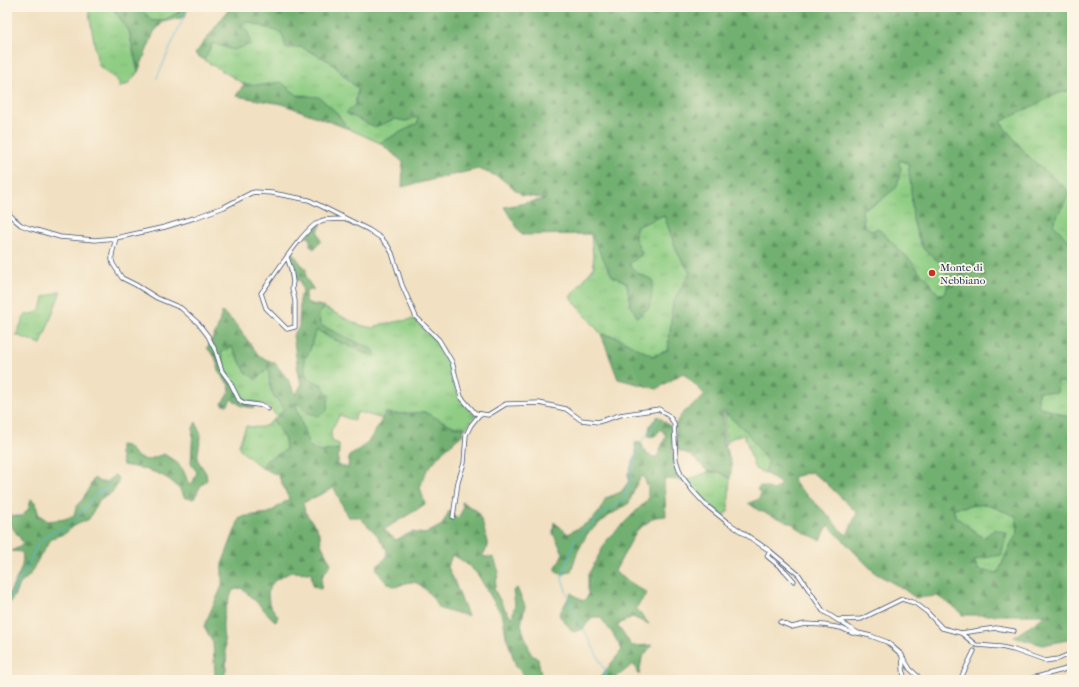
<svg xmlns="http://www.w3.org/2000/svg" width="1079" height="687" font-family="'IM FELL French Canon',serif">
<defs>
<pattern id="grass-tufts" width="24" height="20" patternUnits="userSpaceOnUse"><rect width="24" height="20" fill="#8ecd83"/><path d="M3 7l-1-3M5 7V3M7 7l1-3M15 17l-1-3M17 17v-4M19 17l1-3" fill="none" stroke="#7ab074"/></pattern>
<pattern id="forest-firs" width="22" height="20" patternUnits="userSpaceOnUse"><rect width="22" height="20" fill="#72b071"/><path d="M5 1l3.5 6h-7zM16 11l3.5 6h-7z" fill="#5d9060"/></pattern>
</defs>
<rect width="100%" height="100%" fill="#fcf5e5"/>
<filter id="ink" filterUnits="userSpaceOnUse"><feTurbulence type="fractalNoise" baseFrequency=".025" numOctaves="2"/><feDisplacementMap in="SourceGraphic" scale="8" xChannelSelector="R" yChannelSelector="G"/><feConvolveMatrix kernelMatrix="1 2 1 2 8 2 1 2 1" color-interpolation-filters="sRGB"/></filter>
<filter id="wash" filterUnits="userSpaceOnUse"><feTurbulence type="fractalNoise" baseFrequency=".012" numOctaves="4" result="noise"/><feDisplacementMap in="SourceGraphic" scale="16" xChannelSelector="R" yChannelSelector="G"/><feGaussianBlur stdDeviation="0.9" result="paint"/><feColorMatrix in="noise" values="0 0 0 0 0 0 0 0 0 0 0 0 0 0 0 0 0 1.4 0 .05"/><feComposite in="paint" operator="in"/></filter>
<g filter="url(#wash)">
<rect width="100%" height="100%" fill="#f1e0c1"/>
<g fill="url(#grass-tufts)" stroke="#547e70">
<polygon points="88,7 112,7 129,31 138,72 128,84 119,88 119,82 98,65"/>
<polygon points="139,7 180,7 178,13 164,20 153,21"/>
<polygon points="246,21 282,33 301,47 329,61 358,89 355,104 346,113 378,125 395,119 406,121 418,117 418,123 380,143 349,129 335,111 319,98 297,95 281,82 264,85 244,84 204,60 213,43 233,50 240,26"/>
<polygon points="1072,90 1072,245 1053,224 1029,160 1000,122 1059,93"/>
<path d="M 900,160 L 908,163 C 914,191 908,222 923,248 C 925,252 930,255 934,258 C 947,268 950,277 946,293 L 939,295 L 934,290 L 928,279 L 919,272 L 913,263 L 893,244 L 878,228 L 872,232 L 864,226 L 862,209 L 878,203 Z"/>
<polygon points="664,215 677,252 690,273 673,302 668,351 653,356 616,337 601,334 570,297 594,267 591,234 612,275 627,283 630,304 653,280 639,274 629,264 642,254 635,238 636,227"/>
<path d="M 61,291 L 41,344 L 16,335 L 25,315 C 40,313 41,312 44,297 Z"/>
<path d="M 325,308 L 359,325 L 373,328 L 382,324 L 414,319 L 428,334 L 437,341 L 449,361 L 458,396 L 471,412 L 476,415 L 465,429 L 464,427 L 455,427 L 424,412 L 402,414 L 386,413 L 383,419 L 358,412 L 353,421 L 340,415 L 331,431 L 332,441 L 339,444 L 339,449 L 320,452 L 309,446 L 295,402 L 299,404 L 308,413 L 322,385 L 306,377 L 304,359 L 310,350 L 313,338 L 317,330 C 332,339 348,345 363,353 L 351,340 L 320,325 L 319,314 Z"/>
<path d="M 231,346 L 246,372 L 264,373 L 269,366 L 274,397 L 285,409 L 277,417 C 266,402 262,404 245,401 L 225,370 L 221,353 Z"/>
<polygon points="1058,381 1072,384 1072,418 1038,406 1038,390"/>
<polygon points="725,413 747,432 769,463 765,473 755,469 744,434 730,439 725,446"/>
<path d="M 273,420 L 285,440 L 286,450 L 267,460 L 262,468 L 240,450 L 239,445 L 246,426 C 260,428 263,429 273,420 Z"/>
<path d="M 708,472 L 719,472 L 730,478 L 728,511 L 724,516 C 711,505 696,494 687,480 Z"/>
<polygon points="985,504 1016,516 1018,533 1011,544 998,573 978,570 974,560 983,538 955,517 953,508"/>
</g>
<g fill="url(#forest-firs)" stroke="#467068" fill-rule="evenodd">
<polygon points="112,7 139,7 153,21 164,20 178,13 180,7 188,7 185,17 163,22 154,32 138,72 129,31"/>
<path d="M 227,7 L 1072,7 L 1072,90 L 1059,93 L 1000,122 L 1030,158 L 1070,192 L 1053,224 L 1072,245 L 1072,384 L 1058,381 L 1057,393 L 1038,391 L 1038,406 L 1072,418 L 1072,639 L 1043,645 L 1014,637 L 1046,615 L 962,615 L 957,609 L 937,596 L 916,598 L 902,588 L 875,573 L 828,525 L 821,540 L 804,533 L 793,524 L 758,510 L 748,503 L 757,500 L 760,497 L 760,493 L 757,489 L 760,486 L 774,490 L 781,484 L 765,473 L 768,463 L 747,432 L 723,411 L 723,446 L 725,446 L 732,466 L 730,478 L 719,472 L 708,472 L 691,455 L 678,450 C 677,444 675,430 676,424 C 680,411 697,404 705,395 L 683,373 L 657,389 L 618,379 L 601,334 L 616,337 L 653,356 L 668,350 L 673,302 L 690,273 L 677,252 L 664,215 L 636,227 L 635,238 L 642,254 L 629,264 L 639,274 L 653,280 L 650,307 L 637,317 L 630,304 L 627,283 L 612,276 L 591,234 L 522,235 L 504,207 L 546,199 L 522,195 L 499,177 L 478,169 L 402,187 L 403,162 L 380,143 L 418,123 L 418,117 L 406,121 L 395,119 L 375,127 L 346,113 L 355,104 L 358,89 L 329,61 L 301,47 L 286,49 L 282,33 L 246,21 L 240,26 L 247,30 L 251,44 L 233,50 L 213,43 L 204,60 L 195,54 L 229,9 ZM 900,160 L 908,163 L 911,189 L 913,221 L 923,248 L 940,262 L 946,272 L 948,281 L 946,293 L 939,294 L 934,290 L 928,279 L 919,272 L 913,263 L 893,244 L 878,228 L 872,231 L 864,226 L 862,209 L 877,203 L 897,187 L 901,168 L 899,164 ZM 811,472 L 824,481 L 857,513 L 847,535 L 839,529 L 828,515 L 794,483 L 793,477 ZM 985,504 L 1016,516 L 1018,533 L 1011,544 L 998,573 L 978,570 L 974,560 L 1001,555 L 1007,533 L 995,529 L 983,538 L 955,516 L 953,508 Z"/>
<polygon points="281,82 297,95 319,97 335,111 349,129 282,104 236,96 244,84 264,85"/>
<polygon points="322,223 318,231 321,242 314,249 310,246 310,237 305,237 313,228"/>
<path d="M 292,252 L 304,268 L 306,269 L 306,278 L 314,290 L 306,291 L 306,301 C 311,306 319,303 325,308 L 319,314 L 320,325 L 374,350 L 375,356 L 363,353 L 348,345 L 330,338 L 317,330 L 313,338 L 310,350 L 304,359 L 306,377 L 322,385 L 329,396 L 327,410 L 319,416 L 308,413 L 299,404 L 295,403 L 309,446 L 320,452 L 339,449 L 338,465 L 348,468 L 349,456 C 367,448 377,430 385,413 L 402,414 L 424,412 L 455,427 L 464,427 L 462,435 L 443,451 L 427,470 L 420,487 L 425,504 C 412,514 397,520 384,530 L 396,540 L 412,532 L 425,534 L 442,525 L 449,511 L 458,518 L 463,509 L 462,502 L 477,511 L 483,524 L 488,547 L 482,556 L 494,558 L 499,572 L 494,589 L 504,608 L 512,618 L 515,604 L 513,591 L 517,588 L 525,606 L 521,625 L 531,654 L 538,659 L 542,680 L 528,680 L 516,666 L 506,636 L 503,617 L 478,575 C 471,567 463,560 452,555 L 448,567 C 456,583 461,600 468,616 C 459,613 450,612 440,609 C 435,601 422,581 411,582 C 407,582 401,585 396,587 C 385,583 381,578 376,567 L 386,558 L 387,550 L 377,535 L 359,517 L 348,517 L 334,488 L 303,503 L 305,512 L 316,527 L 320,535 L 321,544 L 331,564 L 322,577 L 321,589 L 313,587 L 311,573 L 291,572 L 274,581 L 268,591 L 269,604 L 278,616 L 276,622 C 264,611 254,598 241,588 L 233,590 C 228,601 224,611 223,623 C 222,641 232,664 222,680 L 211,680 L 215,674 L 213,643 L 204,626 L 222,586 L 222,564 L 240,517 L 269,513 L 289,499 L 278,475 L 262,468 L 267,460 L 286,450 L 285,440 L 273,420 L 285,409 C 269,391 269,390 269,367 L 256,380 L 246,372 L 231,346 L 221,353 L 225,370 L 245,401 L 256,403 L 254,408 L 242,406 L 231,399 L 228,405 L 223,405 L 222,403 L 230,391 L 229,385 L 220,374 L 215,357 L 207,348 L 217,330 L 222,312 L 234,322 L 260,357 L 275,363 L 289,381 L 296,395 L 301,385 L 298,370 L 293,335 L 299,327 L 300,296 L 303,292 L 300,280 L 296,280 L 294,268 L 288,257 Z"/>
<path d="M 658,416 L 672,428 C 673,445 671,467 683,480 L 664,479 L 666,516 L 655,517 L 637,530 L 615,571 L 620,576 L 647,593 L 636,608 L 649,624 L 632,617 L 617,625 L 632,646 L 652,645 L 642,658 L 639,675 L 633,664 L 613,680 L 598,680 L 622,650 L 613,634 L 600,617 L 592,617 L 583,629 L 573,632 L 559,615 L 571,593 L 583,601 L 588,596 L 588,575 L 607,540 L 648,499 L 648,488 L 643,475 L 636,485 L 629,503 L 604,519 L 587,534 L 577,553 L 571,571 L 562,575 L 555,570 L 563,553 L 553,533 L 554,522 L 568,534 C 575,529 583,526 590,521 C 598,516 602,506 606,498 L 621,492 L 629,481 L 628,474 L 636,454 L 635,443 L 641,442 C 644,451 646,457 657,457 L 666,436 L 661,429 L 655,436 L 648,437 L 650,425 Z"/>
<path d="M 196,422 L 201,435 L 197,459 L 206,473 L 207,480 L 200,487 L 194,499 L 185,498 C 172,473 149,470 123,465 L 120,454 L 120,445 L 127,446 L 138,457 L 147,460 L 164,454 C 183,466 182,466 189,485 L 193,482 L 197,472 L 191,464 L 193,428 Z"/>
<path d="M 115,475 L 119,479 C 116,491 110,495 100,499 L 89,519 L 72,527 L 66,533 L 52,538 L 40,556 L 29,576 L 20,584 L 11,602 L 7,606 C 7,586 27,572 22,552 L 12,551 L 24,544 L 7,520 L 7,511 L 12,516 L 22,516 L 29,508 L 31,499 L 35,502 L 39,515 L 48,521 L 65,519 L 74,515 L 77,505 L 83,499 L 94,478 L 100,482 L 106,482 Z"/>
</g>
<g fill="none" stroke-linecap="round" stroke-linejoin="round">
<g stroke="#59b6d7" stroke-width="1">
<polyline points="157,78 188,7"/>
<polyline points="7,602 14,591 19,579 25,572 37,545 49,533 64,528 75,520 97,493 109,487"/>
<polyline points="605,680 606,672 570,603 562,578 575,539 601,515 623,500 630,482 631,474 637,448 657,422"/>
</g>
</g>
</g>
<g filter="url(#ink)">
<g fill="none" stroke-linecap="round" stroke-linejoin="round">
<g stroke="#3b4a6d" stroke-width="5">
<g id="minor">
<polyline points="7,208 10,215 15,220 21,225 29,228 60,237 95,240 116,238 165,227 194,218 224,207 251,193 255,192 272,193 309,200 369,230 381,238 388,246 392,253 402,285 416,317 439,340 452,362 461,397 475,413 488,415 506,404 539,403 566,409 581,420 598,422 620,415 659,409 669,416 674,423 676,460 681,475 693,491 707,506 727,522 770,551 799,575 823,611 858,633 871,636 887,642 902,655 904,680"/>
<polyline points="116,238 112,254 112,260 113,264 122,278 136,285 157,298 181,308 198,323 208,336 216,352 222,371 230,382 239,400 244,403 264,406 268,409"/>
<path d="M 287,257 L 291,269 L 293,282 L 292,288 L 295,301 L 295,327 L 287,329 L 266,308 L 261,293 C 274,277 303,228 321,221 C 327,218 338,220 346,219"/>
<polyline points="453,517 458,482 464,463 466,435 471,425 480,414"/>
<polyline points="770,551 767,556 785,571 794,581"/>
<polyline points="837,620 861,619 902,599 915,603 927,612 942,628 961,633 976,645 1001,647 1014,650 1045,661 1058,659 1072,653"/>
<polyline points="780,622 792,627 805,624 824,625 841,628 852,633 857,633"/>
<polyline points="961,633 996,628 1014,631"/>
<polyline points="902,656 910,669 922,680"/>
<polyline points="960,680 974,651"/>
<polyline points="1025,680 1063,670 1072,666"/>
</g>
</g>
<use href="#minor" stroke="#fff" stroke-width="3.5"/>
</g>
</g>
<circle fill="#c8321e" stroke="#fcf5e5" stroke-width="1.5" cx="932" cy="273" r="4"/>
<g text-anchor="middle" stroke-width="3.5" stroke-linejoin="round" paint-order="stroke">
<g font-size="11" fill="#1b2f5e" stroke="#fcf5e5" text-anchor="start">
<text x="940" y="271">Monte di<tspan x="940" dy="13">Nebbiano</tspan></text>
</g>
</g>
<rect width="1079" height="687" fill="none" stroke="#fcf5e5" stroke-width="24"/>
</svg>
